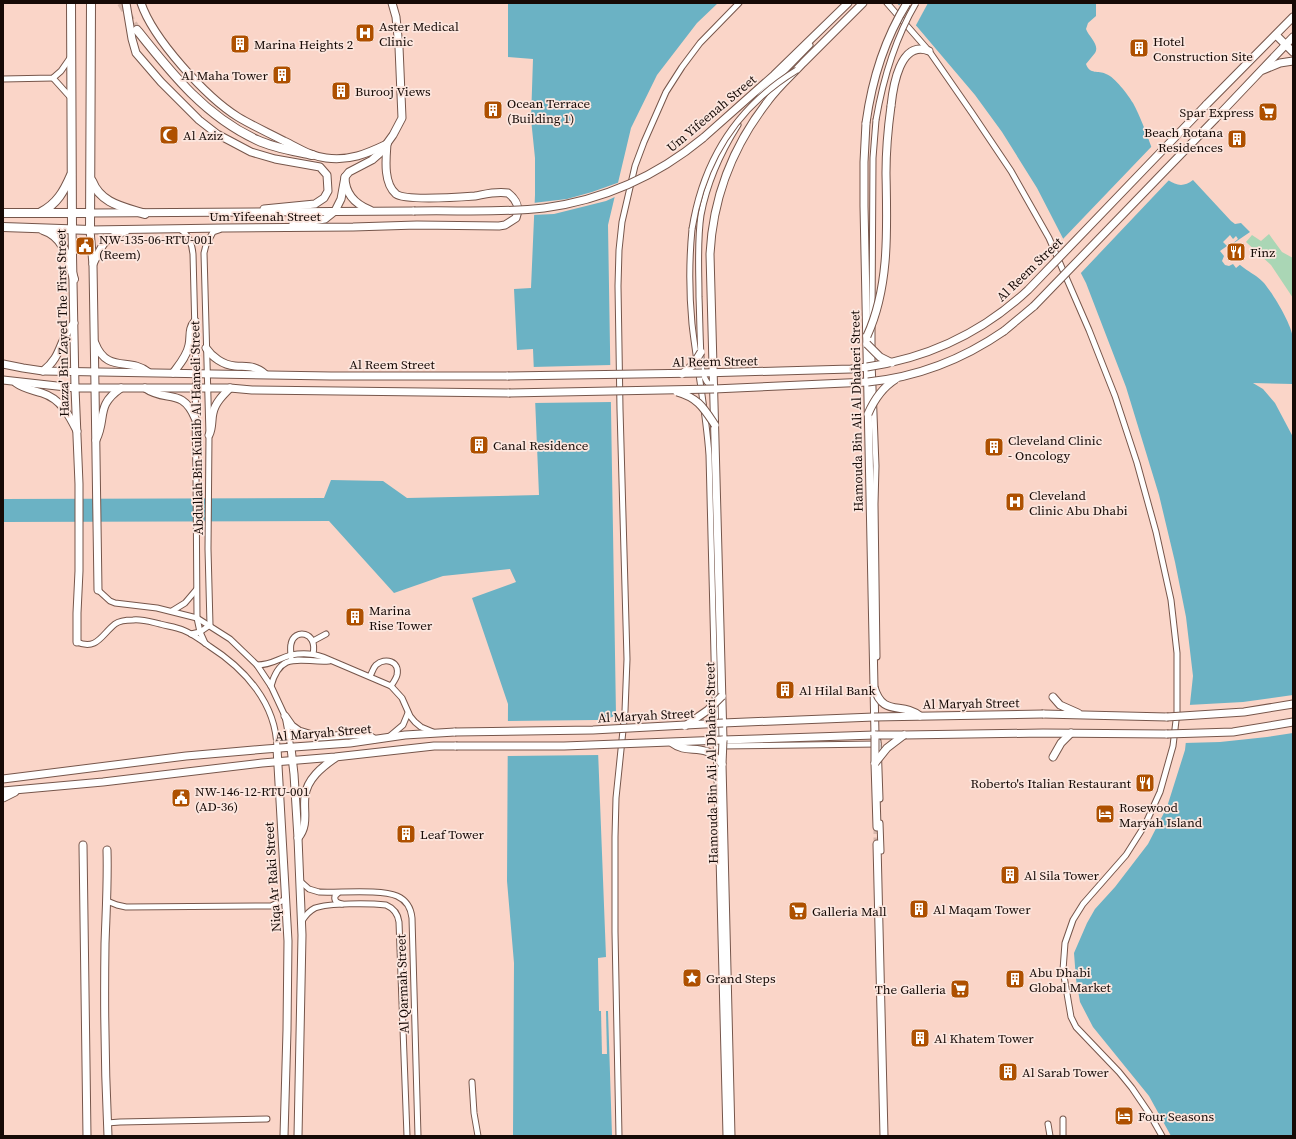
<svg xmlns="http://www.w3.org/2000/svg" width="1296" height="1139" font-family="'Source Serif 4',serif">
<rect width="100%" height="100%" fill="#fad5c8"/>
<polygon fill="#aad6b5" points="1269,234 1282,252 1293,258 1293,298 1271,265 1246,242 1252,235 1261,241"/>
<g fill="#6bb2c4">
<polygon points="508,3 718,3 697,23 657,75 631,128 608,225 616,715 597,724 606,957 598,958 599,1011 608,1011 612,1136 513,1136 514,963 507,881 508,704 472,598 516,582 510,569 443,576 394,593 329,521 3,522 3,499 324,498 331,480 383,481 407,498 539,495 533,349 517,350 514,289 531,288 535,195 535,158 531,119 533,59 508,57"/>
<path d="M 897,3 L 1096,3 L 1096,16 L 1088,23 L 1086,29 C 1089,37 1100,45 1095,53 C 1092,57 1089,60 1086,64 C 1090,75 1098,70 1106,74 C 1115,77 1128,95 1133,103 C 1140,116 1146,132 1151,146 C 1155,155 1155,166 1161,175 C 1162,177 1165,179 1168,180 C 1177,186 1184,187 1193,180 L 1231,221 L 1235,224 L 1241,223 L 1250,232 L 1231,245 C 1228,265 1254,271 1264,283 C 1273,294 1291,323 1293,338 C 1295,353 1293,369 1293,384 L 1253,383 L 1263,389 L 1275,403 L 1293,437 L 1293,1136 L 1171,1136 L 1149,1096 L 1093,1027 L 1080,1002 L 1076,979 L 1074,953 L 1087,923 L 1095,909 L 1115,887 L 1148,844 L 1167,807 L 1185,750 L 1193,676 L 1186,617 L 1175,562 L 1159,495 L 1126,387 L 1086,283 L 1037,188 L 1002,132 L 975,95 Z"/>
</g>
<g fill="#fad5c8">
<polygon points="901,3 928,3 915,27 898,7"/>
<polygon points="1153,145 1158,164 1163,175 1170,179 1079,275 1062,240"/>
<polygon points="620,182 617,196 606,201 554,214 532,215 533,203 567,199 592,192"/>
<polygon points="1230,235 1233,239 1236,236 1238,239 1231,245 1231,248 1236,260 1240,264 1242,263 1236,268 1233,264 1229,266 1225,265 1222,261 1224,256 1220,251 1227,246 1223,242"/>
<polygon points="611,365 612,402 533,403 532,367"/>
<polygon points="1293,695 1293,733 1267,737 1220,742 1184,743 1188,705 1243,702"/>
<polygon points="596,720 610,720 599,725 600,755 506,756 506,721"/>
<polygon points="601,1011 606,1011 607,1054 602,1054"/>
</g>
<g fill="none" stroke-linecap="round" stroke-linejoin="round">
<polyline stroke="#d8b7ab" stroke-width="7" stroke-dasharray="7 3.5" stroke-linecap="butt" points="877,827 877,844"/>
<polyline stroke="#d8b7ab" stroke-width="8" stroke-dasharray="8 4" stroke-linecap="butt" points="121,3 137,30"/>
<g stroke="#76564b" stroke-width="7">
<g id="minor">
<polyline points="887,3 929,51 972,113 1011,171 1049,238 1089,330 1115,396 1137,463 1156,532 1171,600 1177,653 1177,712 1173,746 1160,792 1145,825 1126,855 1083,904 1073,920 1065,943 1063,970 1071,1017 1076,1027 1119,1072 1132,1088 1149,1113 1162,1136"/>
<polyline points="53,78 71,98"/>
<polyline points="3,79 53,78 61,71 70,58"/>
<polyline points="760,96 810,45"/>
<path d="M 180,229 C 189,235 192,243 193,254 L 196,373 L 195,418 L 196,474 L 197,618 L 200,632 L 205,643"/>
<path d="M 692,229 C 689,261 689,292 692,324 C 697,368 706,411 709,455 L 726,1136"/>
<polyline points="872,317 873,158 876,120"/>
<polyline points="872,327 872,362 876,466 875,504 877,657"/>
<path d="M 714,389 L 707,382 L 702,373 C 700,348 700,322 699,297 C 699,270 697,242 701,215 C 707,183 721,152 738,125"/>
<polyline points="98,590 110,601 115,603 157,608 197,618 230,639 257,665 271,686 285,716 291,748"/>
<polyline points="172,611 185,603 196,590"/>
<polyline points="191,634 200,632 210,625 208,549 209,435 204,253 206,245 213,232 219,230"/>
<polyline points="313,641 326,634"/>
<path d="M 77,642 C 97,651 102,634 115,624 C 119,621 127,620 133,620 C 142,619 151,622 160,624 C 167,626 176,627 183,630 C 193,634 201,640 209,646 C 245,669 276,703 277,748"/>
<path d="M 291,657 C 291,653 290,648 291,644 C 294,628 318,631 313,654"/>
<path d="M 257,665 C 272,665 277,659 291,655 C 301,653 312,653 323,657 L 391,686 L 402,698 L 410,716 L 415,722 L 421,727 L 433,732"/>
<path d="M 370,676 C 372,673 373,668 376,665 C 385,657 400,661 397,675 C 396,679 393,683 391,686"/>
<path d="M 271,686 C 281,649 302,663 329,661"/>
<polyline points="390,736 403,725 408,713"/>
<polyline points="878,741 880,799"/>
<polyline points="720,746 878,744"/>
<polyline points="880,823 881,851"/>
<path d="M 300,881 L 309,889 L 319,892 C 339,893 381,889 397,896 C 406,900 411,908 412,918 L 418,1136"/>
<path d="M 338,893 L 335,896 C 334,901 337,903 342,904"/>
<polyline points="107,901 117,905 126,907 271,906 286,899"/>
<path d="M 302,921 C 305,916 309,911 315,908 C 329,903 369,903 386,905 C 393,908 398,914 399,922 L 407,1136"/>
<polyline points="472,1082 474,1113 478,1136"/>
<polyline points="107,1123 120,1122 267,1119"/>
<polyline points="1048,1124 1050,1136"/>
<polyline points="619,1136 615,932 615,837 616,798 625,711 627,659 620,409 618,286 619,250 622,222 635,166 644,142 666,92 682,67 700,43 739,3"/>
<polyline points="1063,1136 1063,1119"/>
</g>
</g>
<g stroke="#76564b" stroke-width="9">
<g id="tertiary">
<polyline points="126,3 132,39 136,53 161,82 199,120 217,134 251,152 275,159 320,167 327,175 328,191 324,198 315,204 264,209"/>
<path d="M 141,3 C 153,39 206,97 238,117 C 253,126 269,133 284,141 C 299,148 310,156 326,158 C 350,161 366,154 387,144"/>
<polyline points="335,211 341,199 345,177 349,172 372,160 380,153 393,135 402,118 399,47 396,17 392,3"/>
<polyline points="75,388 79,484 79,571 77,613 77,642"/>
<polyline points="95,388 98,590"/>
<polyline points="1053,697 1060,705 1078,713"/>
<polyline points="1043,714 1167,717"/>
<path d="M 285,716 L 292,726 L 299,731 L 319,737 C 332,737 364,731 374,739"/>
<polyline points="723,723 874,717"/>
<polyline points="904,735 1043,733 1167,734"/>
<polyline points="723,740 875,735"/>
<polyline points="277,748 288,941 287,1030 284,1136"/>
<polyline points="291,748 294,774 298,838 302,935 298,1136"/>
<polyline points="1053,757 1061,743 1071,733"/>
<polyline points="3,779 186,756 266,749 350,743 405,735 455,732"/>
<polyline points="3,791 103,782 262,763 335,757 434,746 456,746"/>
<polyline points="3,798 15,792"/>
<path d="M 298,838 C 309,825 303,811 305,796 C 307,779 322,767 335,758"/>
<polyline points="83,845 87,1136"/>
<path d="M 107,850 C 108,882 106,913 105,944 C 104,1008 105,1072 108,1136"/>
</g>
</g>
<g stroke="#76564b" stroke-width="9">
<g id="secondary">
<polyline points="1276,35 1293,52"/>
<polyline points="1263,70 1280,63 1293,61"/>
<polyline points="1206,105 1293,17"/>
<path d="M 891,106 C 893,87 900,39 929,51"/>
<polyline points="1216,118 1293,37"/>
<polyline points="866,123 864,162 864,206 875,735"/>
<polyline points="703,138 774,75 848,3"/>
<path d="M 345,177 C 345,194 355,204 370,210"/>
<polyline points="91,213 414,211"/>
<polyline points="293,224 325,219 335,211"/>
<polyline points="72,229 75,388"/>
<path d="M 93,264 C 104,242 102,240 126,231"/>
<polyline points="1004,331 1034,306"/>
<path d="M 95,343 C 107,374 130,357 148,372"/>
<path d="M 206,348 C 212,357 223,365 235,366 C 247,367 255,365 265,374"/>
<polyline points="3,364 23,368 43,371 331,376 508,376"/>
<path d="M 43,371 C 63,356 59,338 74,323"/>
<path d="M 173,373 C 179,365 187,356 189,345 C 191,336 188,329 195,321"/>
<polyline points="702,373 851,369 867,367"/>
<polyline points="3,380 75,388 230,388 252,390 509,393"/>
<path d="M 16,383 C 24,389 33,390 42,393 C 61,399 69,415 77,431"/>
<path d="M 95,388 L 93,265 L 90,230 L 224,228 L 353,227 L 417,225 L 499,226 L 505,225 L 516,218 C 520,207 517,200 508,193 C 496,191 486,194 475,196 C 461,197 405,201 396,194 C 383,183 386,158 387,144"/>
<path d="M 145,388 C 166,403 182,387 195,418"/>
<polyline points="714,389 868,382"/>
<path d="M 209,435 C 213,427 211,421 213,413 C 215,403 223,395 230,388"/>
<path d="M 96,440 C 107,418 95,406 121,388"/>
<path d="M 723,740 L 710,254 C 713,196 732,147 768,101 C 778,87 791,76 803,63 C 823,43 843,23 863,3"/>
<polyline points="875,763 877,827"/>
<polyline points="722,764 731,1136"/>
<polyline points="877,844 884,1136"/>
</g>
</g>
<g stroke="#76564b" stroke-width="10">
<g id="primary">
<polyline points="71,3 72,229"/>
<path d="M 137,30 C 172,74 205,116 257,140 C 274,148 294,151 312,155"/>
<path d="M 92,181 C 101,204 124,207 145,214"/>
<path d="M 41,212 C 57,204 64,191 71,175"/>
<polyline points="3,213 91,213"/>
<polyline points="3,227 90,230 91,3"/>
<path d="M 43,230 C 65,237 68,260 74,279"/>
</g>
</g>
<use href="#minor" stroke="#fff" stroke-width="5"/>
<use href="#tertiary" stroke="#fff" stroke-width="7"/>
<use href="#secondary" stroke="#fff" stroke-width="7"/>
<use href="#primary" stroke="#fff" stroke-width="8"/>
<g stroke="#76564b" stroke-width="7" stroke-linecap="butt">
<g id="minor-bridge">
<path d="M 876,120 C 883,79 895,39 916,3"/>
<path d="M 692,229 C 703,160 738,106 797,70"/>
</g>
</g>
<g stroke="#76564b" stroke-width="9" stroke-linecap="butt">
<g id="tertiary-bridge">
<polyline points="874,717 1043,714"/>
<polyline points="1167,717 1244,712 1293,704"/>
<polyline points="455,732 593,730 723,723"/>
<polyline points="1167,734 1233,732 1293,722"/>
<polyline points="875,735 904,735"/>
<polyline points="456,746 564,746 723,740"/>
</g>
</g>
<g stroke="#76564b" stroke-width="9" stroke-linecap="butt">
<g id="secondary-bridge">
<path d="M 866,123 C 872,79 884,40 907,3"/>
<path d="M 414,211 C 457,210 501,213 544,208 C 603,200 657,176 703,138"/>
<polyline points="1034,306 1216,118"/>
<path d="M 867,336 C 890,286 887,227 886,173 C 886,150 888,128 891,106"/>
<polyline points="867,344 880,357 892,363"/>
<path d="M 867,367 C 928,358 983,332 1028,290 L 1206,105"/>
<polyline points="682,374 693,365 701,352"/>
<polyline points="508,376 702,373"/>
<path d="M 868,382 C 918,377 962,360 1004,331"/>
<path d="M 677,392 C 698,398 703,407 715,425"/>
<polyline points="509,393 714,389"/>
<path d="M 868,414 C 874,400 883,387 896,379"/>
<path d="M 874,687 C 883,718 902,701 920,716"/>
<polyline points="685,726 708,710 722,696"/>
<polyline points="875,735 875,763"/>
<path d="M 672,743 C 689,756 704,740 722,764"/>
<polyline points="875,763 887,748 904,735"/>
<polyline points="722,764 723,740"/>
</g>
</g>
<use href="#minor-bridge" stroke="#fff" stroke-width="5"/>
<use href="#tertiary-bridge" stroke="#fff" stroke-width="7"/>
<use href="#secondary-bridge" stroke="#fff" stroke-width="7"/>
</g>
<defs>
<g id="hospital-square" transform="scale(1)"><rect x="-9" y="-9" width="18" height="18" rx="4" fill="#ae5000" stroke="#fce6de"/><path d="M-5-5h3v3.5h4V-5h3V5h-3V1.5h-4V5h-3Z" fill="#fff"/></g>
<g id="building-square" transform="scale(1)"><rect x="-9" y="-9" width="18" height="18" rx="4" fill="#ae5000" stroke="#fce6de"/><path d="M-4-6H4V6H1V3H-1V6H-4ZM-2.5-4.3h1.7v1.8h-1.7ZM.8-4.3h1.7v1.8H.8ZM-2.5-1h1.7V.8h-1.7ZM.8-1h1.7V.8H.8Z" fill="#fff"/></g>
<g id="supermarket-square" transform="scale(1)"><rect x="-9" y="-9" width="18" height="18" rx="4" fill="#ae5000" stroke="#fce6de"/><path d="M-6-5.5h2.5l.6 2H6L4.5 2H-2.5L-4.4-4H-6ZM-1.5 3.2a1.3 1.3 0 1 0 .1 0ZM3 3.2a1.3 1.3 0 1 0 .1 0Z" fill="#fff"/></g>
<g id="mosque-square" transform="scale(1)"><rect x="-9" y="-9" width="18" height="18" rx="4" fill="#ae5000" stroke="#fce6de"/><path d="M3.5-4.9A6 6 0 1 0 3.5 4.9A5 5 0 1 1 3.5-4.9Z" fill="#fff"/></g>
<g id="civic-square" transform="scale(1)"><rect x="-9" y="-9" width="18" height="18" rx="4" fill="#ae5000" stroke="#fce6de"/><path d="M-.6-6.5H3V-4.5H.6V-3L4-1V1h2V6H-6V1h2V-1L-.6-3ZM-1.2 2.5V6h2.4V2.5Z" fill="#fff"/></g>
<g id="restaurant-square" transform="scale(1)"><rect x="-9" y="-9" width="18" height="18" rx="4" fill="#ae5000" stroke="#fce6de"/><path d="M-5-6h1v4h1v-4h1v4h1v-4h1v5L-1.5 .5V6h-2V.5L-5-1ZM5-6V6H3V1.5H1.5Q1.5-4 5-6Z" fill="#fff"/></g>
<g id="hotel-square" transform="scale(1)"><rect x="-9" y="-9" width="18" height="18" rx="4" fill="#ae5000" stroke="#fce6de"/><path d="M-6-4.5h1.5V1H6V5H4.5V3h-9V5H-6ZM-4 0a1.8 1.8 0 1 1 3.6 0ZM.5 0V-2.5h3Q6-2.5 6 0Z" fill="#fff"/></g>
<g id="sight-square" transform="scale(1)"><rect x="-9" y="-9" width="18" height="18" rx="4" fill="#ae5000" stroke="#fce6de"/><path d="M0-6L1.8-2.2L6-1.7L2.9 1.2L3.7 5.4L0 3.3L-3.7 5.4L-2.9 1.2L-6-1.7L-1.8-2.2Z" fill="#fff"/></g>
</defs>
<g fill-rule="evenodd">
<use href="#hospital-square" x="365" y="33"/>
<use href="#building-square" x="240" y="44"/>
<use href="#building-square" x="1139" y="48"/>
<use href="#building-square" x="282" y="75"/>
<use href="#building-square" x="341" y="91"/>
<use href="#building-square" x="493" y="110"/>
<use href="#supermarket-square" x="1268" y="112"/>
<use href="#mosque-square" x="169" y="135"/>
<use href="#building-square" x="1237" y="139"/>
<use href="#civic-square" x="85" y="246"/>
<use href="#restaurant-square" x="1236" y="252"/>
<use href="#building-square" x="479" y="445"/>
<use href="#building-square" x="994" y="447"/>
<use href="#hospital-square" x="1015" y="502"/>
<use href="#building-square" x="355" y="617"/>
<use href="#building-square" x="785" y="690"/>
<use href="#restaurant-square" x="1145" y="783"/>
<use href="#civic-square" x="181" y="798"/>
<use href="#hotel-square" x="1105" y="814"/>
<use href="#building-square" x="406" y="834"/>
<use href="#building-square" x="1010" y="875"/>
<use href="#building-square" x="919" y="909"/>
<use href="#supermarket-square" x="798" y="911"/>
<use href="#sight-square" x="692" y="978"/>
<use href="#building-square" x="1015" y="979"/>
<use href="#supermarket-square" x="960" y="989"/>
<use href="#building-square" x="920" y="1038"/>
<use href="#building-square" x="1008" y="1072"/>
<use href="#hotel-square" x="1124" y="1116"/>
</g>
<g text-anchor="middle" stroke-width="3.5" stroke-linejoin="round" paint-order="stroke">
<g font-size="13" fill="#160a06" stroke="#fce6de" text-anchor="start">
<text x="379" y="31">Aster Medical<tspan x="379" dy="15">Clinic</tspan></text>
<text x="1153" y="46">Hotel<tspan x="1153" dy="15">Construction Site</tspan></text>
<text x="254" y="49">Marina Heights 2</text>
<text x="268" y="80" text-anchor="end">Al Maha Tower</text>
<text x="355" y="96">Burooj Views</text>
<text x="507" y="108">Ocean Terrace<tspan x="507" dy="15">(Building 1)</tspan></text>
<text x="1254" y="117" text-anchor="end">Spar Express</text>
<text x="1223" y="137" text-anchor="end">Beach Rotana<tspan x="1223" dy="15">Residences</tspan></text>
<text x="183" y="140">Al Aziz</text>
<text x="99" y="244">NW-135-06-RTU-001<tspan x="99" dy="15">(Reem)</tspan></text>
<text x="1250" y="257">Finz</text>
<text x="1008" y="445">Cleveland Clinic<tspan x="1008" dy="15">- Oncology</tspan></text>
<text x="493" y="450">Canal Residence</text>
<text x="1029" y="500">Cleveland<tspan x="1029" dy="15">Clinic Abu Dhabi</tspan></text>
<text x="369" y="615">Marina<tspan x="369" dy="15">Rise Tower</tspan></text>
<text x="799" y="695">Al Hilal Bank</text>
<text x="1131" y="788" text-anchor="end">Roberto's Italian Restaurant</text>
<text x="195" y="796">NW-146-12-RTU-001<tspan x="195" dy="15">(AD-36)</tspan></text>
<text x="1119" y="812">Rosewood<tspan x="1119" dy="15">Maryah Island</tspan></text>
<text x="420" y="839">Leaf Tower</text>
<text x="1024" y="880">Al Sila Tower</text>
<text x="933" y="914">Al Maqam Tower</text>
<text x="812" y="916">Galleria Mall</text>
<text x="1029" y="977">Abu Dhabi<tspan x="1029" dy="15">Global Market</tspan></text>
<text x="706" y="983">Grand Steps</text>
<text x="946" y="994" text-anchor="end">The Galleria</text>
<text x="934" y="1043">Al Khatem Tower</text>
<text x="1022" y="1077">Al Sarab Tower</text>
<text x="1138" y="1121">Four Seasons</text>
</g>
<g font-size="13" fill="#160a06" stroke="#fce6de">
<text transform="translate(711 113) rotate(-40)" y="5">Um Yifeenah Street</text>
<text x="265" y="221">Um Yifeenah Street</text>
<text transform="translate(1029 269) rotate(-44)" y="5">Al Reem Street</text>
<text transform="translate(62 323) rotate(-91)" y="5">Hazza' Bin Zayed The First Street</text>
<text transform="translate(715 361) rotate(-1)" y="5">Al Reem Street</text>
<text x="392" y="369">Al Reem Street</text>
<text transform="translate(856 411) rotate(-91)" y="5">Hamouda Bin Ali Al Dhaheri Street</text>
<text transform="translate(196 428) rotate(-91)" y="5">Abdullah Bin Kulaib Al Hameli Street</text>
<text transform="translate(971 703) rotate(-1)" y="5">Al Maryah Street</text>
<text transform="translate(646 715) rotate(-3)" y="5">Al Maryah Street</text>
<text transform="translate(323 732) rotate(-5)" y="5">Al Maryah Street</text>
<text transform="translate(711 763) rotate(-91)" y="5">Hamouda Bin Ali Al Dhaheri Street</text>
<text transform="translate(272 877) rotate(-94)" y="5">Niqa Ar Raki Street</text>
<text transform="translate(402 984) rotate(-92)" y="5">Al Qarmah Street</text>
</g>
</g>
<rect width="1296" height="1139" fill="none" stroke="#160a06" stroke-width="8"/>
</svg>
